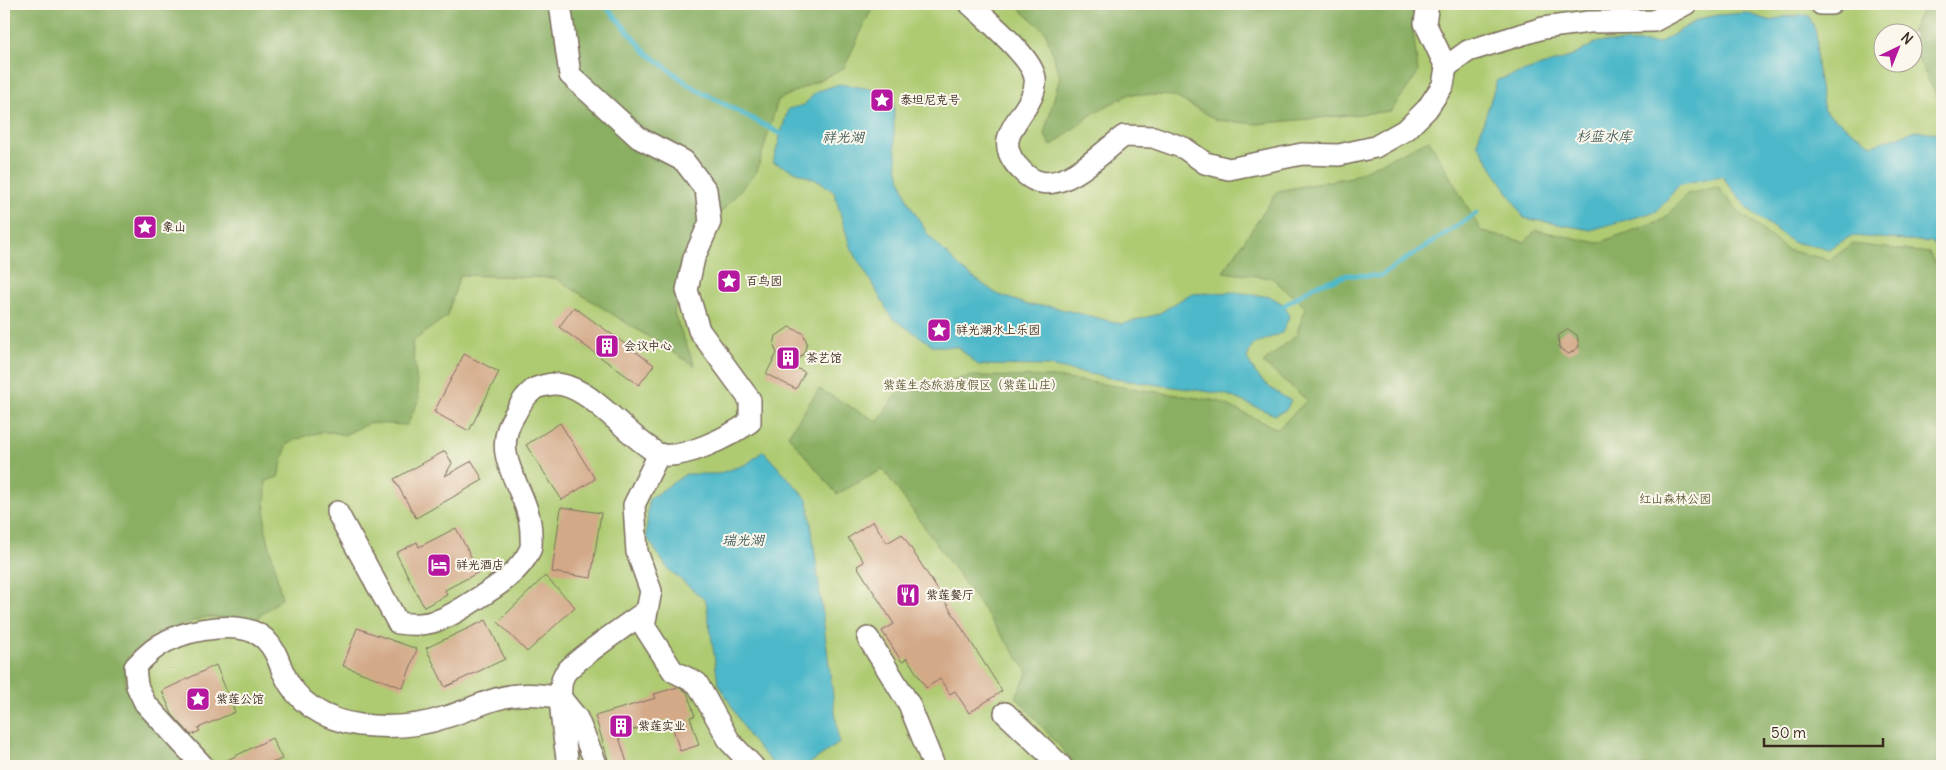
<svg xmlns="http://www.w3.org/2000/svg" width="1946" height="770" font-family="Delius,'LXGW WenKai TC',sans-serif">
<rect width="100%" height="100%" fill="#fbf7ec"/>
<filter id="ink" filterUnits="userSpaceOnUse"><feTurbulence type="fractalNoise" baseFrequency=".02" numOctaves="2"/><feDisplacementMap in="SourceGraphic" scale="10" xChannelSelector="R" yChannelSelector="G"/><feConvolveMatrix kernelMatrix="1 2 1 2 8 2 1 2 1" color-interpolation-filters="sRGB"/></filter>
<filter id="wash" filterUnits="userSpaceOnUse"><feTurbulence type="fractalNoise" baseFrequency=".0096" numOctaves="4" result="noise"/><feDisplacementMap in="SourceGraphic" scale="20" xChannelSelector="R" yChannelSelector="G"/><feGaussianBlur stdDeviation="1.12" result="paint"/><feColorMatrix in="noise" values="0 0 0 0 0 0 0 0 0 0 0 0 0 0 0 0 0 1.4 0 .05"/><feComposite in="paint" operator="in"/></filter>
<g filter="url(#wash)">
<rect width="100%" height="100%" fill="#f1ead2"/>
<path fill="#aecb72" stroke="#747a48" fill-rule="evenodd" d="M 4,4 L 1942,4 L 1942,766 L 4,766 ZM 1884,32 L 1914,32 L 1914,62 L 1884,62 Z"/>
<g fill="#8aaf64" stroke="#626c41">
<path d="M 4,4 L 874,4 L 844,68 L 778,100 L 757,171 L 681,258 L 674,314 L 695,366 L 555,278 L 460,275 L 447,316 L 412,342 L 419,399 L 407,425 L 369,423 L 344,435 C 322,428 308,435 287,444 L 278,477 L 266,481 L 265,526 L 282,598 L 256,619 L 206,617 L 155,633 L 128,657 L 125,685 L 140,713 L 191,766 L 4,766 Z"/>
<polygon points="1014,4 1417,4 1412,22 1418,73 1391,111 1257,124 1217,120 1174,96 1130,94 1095,112 1051,146 1044,134 1060,77 1045,31"/>
<polygon points="1925,4 1942,4 1942,107 1914,51 1914,32 1911,32"/>
<polygon points="1429,140 1481,231 1525,242 1536,230 1598,243 1664,219 1687,194 1718,187 1739,212 1787,250 1830,260 1852,244 1929,253 1942,275 1942,766 1077,766 1016,697 1028,672 883,469 837,494 788,435 819,389 878,422 896,394 972,376 1054,377 1218,401 1278,429 1307,400 1263,363 1296,335 1306,308 1272,278 1223,272 1278,191 1351,177"/>
</g>
<g fill="#4db8c9" stroke="#447174">
<path d="M 1746,13 L 1772,21 L 1783,17 L 1808,15 C 1821,37 1815,42 1817,64 C 1818,80 1822,96 1824,111 L 1872,145 L 1915,131 L 1942,133 L 1942,258 L 1932,242 L 1851,236 L 1829,249 L 1792,242 L 1747,208 L 1722,176 L 1680,184 L 1657,211 L 1591,230 L 1524,218 L 1477,143 L 1497,80 L 1573,56 L 1597,42 L 1659,43 L 1699,19 L 1718,15 Z"/>
<path d="M 839,84 L 885,91 L 894,101 L 894,138 L 898,171 L 908,202 L 929,236 L 964,271 L 997,294 L 1028,305 L 1049,306 L 1122,324 L 1158,314 L 1190,294 L 1235,292 L 1271,297 L 1285,305 L 1289,317 L 1282,333 L 1252,345 L 1247,358 C 1257,380 1270,389 1291,401 L 1286,410 L 1275,415 L 1225,394 L 1115,379 L 1048,366 L 978,365 L 958,347 L 934,346 L 892,318 L 850,246 L 834,192 L 821,182 L 773,162 L 788,109 L 804,105 L 816,92 Z"/>
<polygon points="763,451 808,500 839,743 806,766 775,766 749,737 718,682 706,601 668,569 646,536 649,499 686,474 717,474 747,464"/>
</g>
<g fill="none" stroke-linecap="round" stroke-linejoin="round">
<g stroke="#4db8c9" stroke-width="5">
<polyline points="604,4 646,52 692,87 781,134"/>
<polyline points="1285,305 1314,286 1348,275 1380,276 1477,213"/>
</g>
</g>
<g id="blocks">
<g fill="#d3a988">
<polygon points="574,307 654,365 639,385 559,327"/>
<polygon points="789,327 803,333 807,343 804,353 792,366 805,372 796,389 766,374 777,353 774,346 776,336"/>
<polygon points="1568,329 1577,335 1579,347 1569,354 1559,348 1558,336"/>
<polygon points="464,354 499,372 469,431 434,412"/>
<polygon points="560,423 595,479 562,500 526,445"/>
<polygon points="445,451 452,463 445,476 472,461 483,480 416,518 394,479"/>
<polygon points="561,507 601,513 591,578 552,572"/>
<polygon points="873,521 887,543 902,534 1002,691 969,713 955,691 950,694 940,679 926,688 907,658 902,662 882,631 894,624 857,566 864,562 848,538"/>
<polygon points="456,528 479,572 445,590 447,595 424,607 396,553 417,542 419,547"/>
<polygon points="545,576 575,607 527,652 498,622"/>
<polygon points="486,620 505,659 445,687 426,648"/>
<polygon points="357,628 417,649 403,688 343,666"/>
<polygon points="216,665 235,712 198,728 200,731 191,735 172,714 162,691"/>
<polygon points="678,687 687,692 695,716 690,717 699,745 680,751 670,719 618,734 628,766 610,766 595,716 656,698 654,694"/>
<polygon points="272,738 282,759 264,766 215,766"/>
</g>
</g>
</g>
<g filter="url(#ink)">
<use href="#blocks" fill-opacity="0" stroke="#7b6d5d" stroke-width="1"/>
<g fill="none" stroke-linecap="round" stroke-linejoin="round">
<g stroke="#7b6d5d" stroke-width="24">
<g id="minor">
<path d="M 970,4 C 986,19 1032,57 1035,78 C 1038,101 1012,119 1008,140 C 1006,152 1013,162 1021,170 C 1054,206 1096,156 1124,136 L 1153,137 L 1184,148 L 1205,163 L 1229,169 L 1302,154 L 1339,155 L 1375,147 L 1407,129 L 1427,109 L 1443,85 L 1446,67 L 1425,23 L 1428,4"/>
<polyline points="1821,4 1831,4"/>
<polyline points="1446,67 1468,51 1543,28 1589,22 1654,21 1686,4"/>
<polyline points="659,454 634,505 637,552 651,591 644,626 673,671 697,683 730,742 753,766"/>
<path d="M 337,512 L 398,623 C 431,628 448,618 475,600 C 495,588 520,572 530,550 C 532,546 531,540 531,535 C 531,488 486,460 515,414 C 519,406 525,396 533,390 C 536,387 543,386 547,385 C 580,376 620,428 647,446 C 650,448 655,453 659,454 C 682,461 732,435 750,422 L 750,400 L 699,330 L 687,290 L 694,258 L 710,222 L 706,190 L 684,161 L 639,138 L 570,75 L 560,4"/>
<polyline points="868,638 909,704 934,766"/>
<polyline points="1005,713 1061,766"/>
<path d="M 203,766 L 145,703 L 137,686 L 135,667 C 144,657 154,647 167,641 C 191,629 243,619 265,639 C 275,649 278,659 283,672 C 297,704 325,720 360,725 C 389,728 418,727 446,717 C 470,710 492,697 518,695 C 532,693 546,696 560,697 L 577,718 L 597,766"/>
<path d="M 568,766 C 566,746 555,692 564,675 C 571,662 630,623 646,611"/>
</g>
</g>
<use href="#minor" stroke="#fff" stroke-width="21"/>
</g>
</g>
<defs>
<g id="sight-square" transform="scale(1.25)"><rect x="-9" y="-9" width="18" height="18" rx="4" fill="#b5179e" stroke="#fbf7ec"/><path d="M0-6L1.8-2.2L6-1.7L2.9 1.2L3.7 5.4L0 3.3L-3.7 5.4L-2.9 1.2L-6-1.7L-1.8-2.2Z" fill="#fff"/></g>
<g id="building-square" transform="scale(1.25)"><rect x="-9" y="-9" width="18" height="18" rx="4" fill="#b5179e" stroke="#fbf7ec"/><path d="M-4-6H4V6H1V3H-1V6H-4ZM-2.5-4.3h1.7v1.8h-1.7ZM.8-4.3h1.7v1.8H.8ZM-2.5-1h1.7V.8h-1.7ZM.8-1h1.7V.8H.8Z" fill="#fff"/></g>
<g id="hotel-square" transform="scale(1.25)"><rect x="-9" y="-9" width="18" height="18" rx="4" fill="#b5179e" stroke="#fbf7ec"/><path d="M-6-4.5h1.5V1H6V5H4.5V3h-9V5H-6ZM-4 0a1.8 1.8 0 1 1 3.6 0ZM.5 0V-2.5h3Q6-2.5 6 0Z" fill="#fff"/></g>
<g id="restaurant-square" transform="scale(1.25)"><rect x="-9" y="-9" width="18" height="18" rx="4" fill="#b5179e" stroke="#fbf7ec"/><path d="M-5-6h1v4h1v-4h1v4h1v-4h1v5L-1.5 .5V6h-2V.5L-5-1ZM5-6V6H3V1.5H1.5Q1.5-4 5-6Z" fill="#fff"/></g>
</defs>
<g fill-rule="evenodd">
<use href="#sight-square" x="882" y="100"/>
<use href="#sight-square" x="145" y="227"/>
<use href="#sight-square" x="729" y="281"/>
<use href="#sight-square" x="939" y="330"/>
<use href="#building-square" x="607" y="346"/>
<use href="#building-square" x="788" y="358"/>
<use href="#hotel-square" x="439" y="565"/>
<use href="#restaurant-square" x="908" y="595"/>
<use href="#sight-square" x="198" y="699"/>
<use href="#building-square" x="621" y="726"/>
</g>
<g text-anchor="middle" stroke-width="4" stroke-linejoin="round" paint-order="stroke">
<g font-size="12" fill="#3b2a1e" stroke="#fbf7ec" text-anchor="start">
<text x="900" y="104">泰坦尼克号</text>
<text x="162" y="231">象山</text>
<text x="746" y="285">百鸟园</text>
<text x="956" y="334">祥光湖水上乐园</text>
<text x="624" y="350">会议中心</text>
<text x="806" y="362">茶艺馆</text>
<text x="456" y="569">祥光酒店</text>
<text x="926" y="599">紫莲餐厅</text>
<text x="216" y="703">紫莲公馆</text>
<text x="638" y="730">紫莲实业</text>
</g>
<g font-size="12" fill="#5e5a37" stroke="#fbf7ec">
<text x="973" y="389">紫莲生态旅游度假区（紫莲山庄）</text>
<text x="1675" y="503">红山森林公园</text>
</g>
<g font-size="14" font-style="italic" fill="#415c5a" stroke="#fbf7ec">
<text x="1604" y="141">杉蓝水库</text>
<text x="843" y="142">祥光湖</text>
<text x="743" y="545">瑞光湖</text>
</g>
</g>
<rect width="1946" height="770" fill="none" stroke="#fbf7ec" stroke-width="20"/>
<g transform="translate(1898 48) rotate(43)"><circle r="24" fill="#fbf7ec" stroke="#aea59a"/>
<path d="M0-4L9 19L0 12L-9 19Z" fill="#b5179e"/>
<text y="-8" font-size="14" font-weight="bold" text-anchor="middle" fill="#3b2a1e">N</text>
</g>
<path d="M1764 738v8h119v-8" fill="none" stroke="#3b2a1e" stroke-width="2.5"/>
<text x="1771" y="738" font-size="15" fill="#3b2a1e" stroke="#fbf7ec" stroke-width="4" paint-order="stroke">50 m</text>
</svg>
